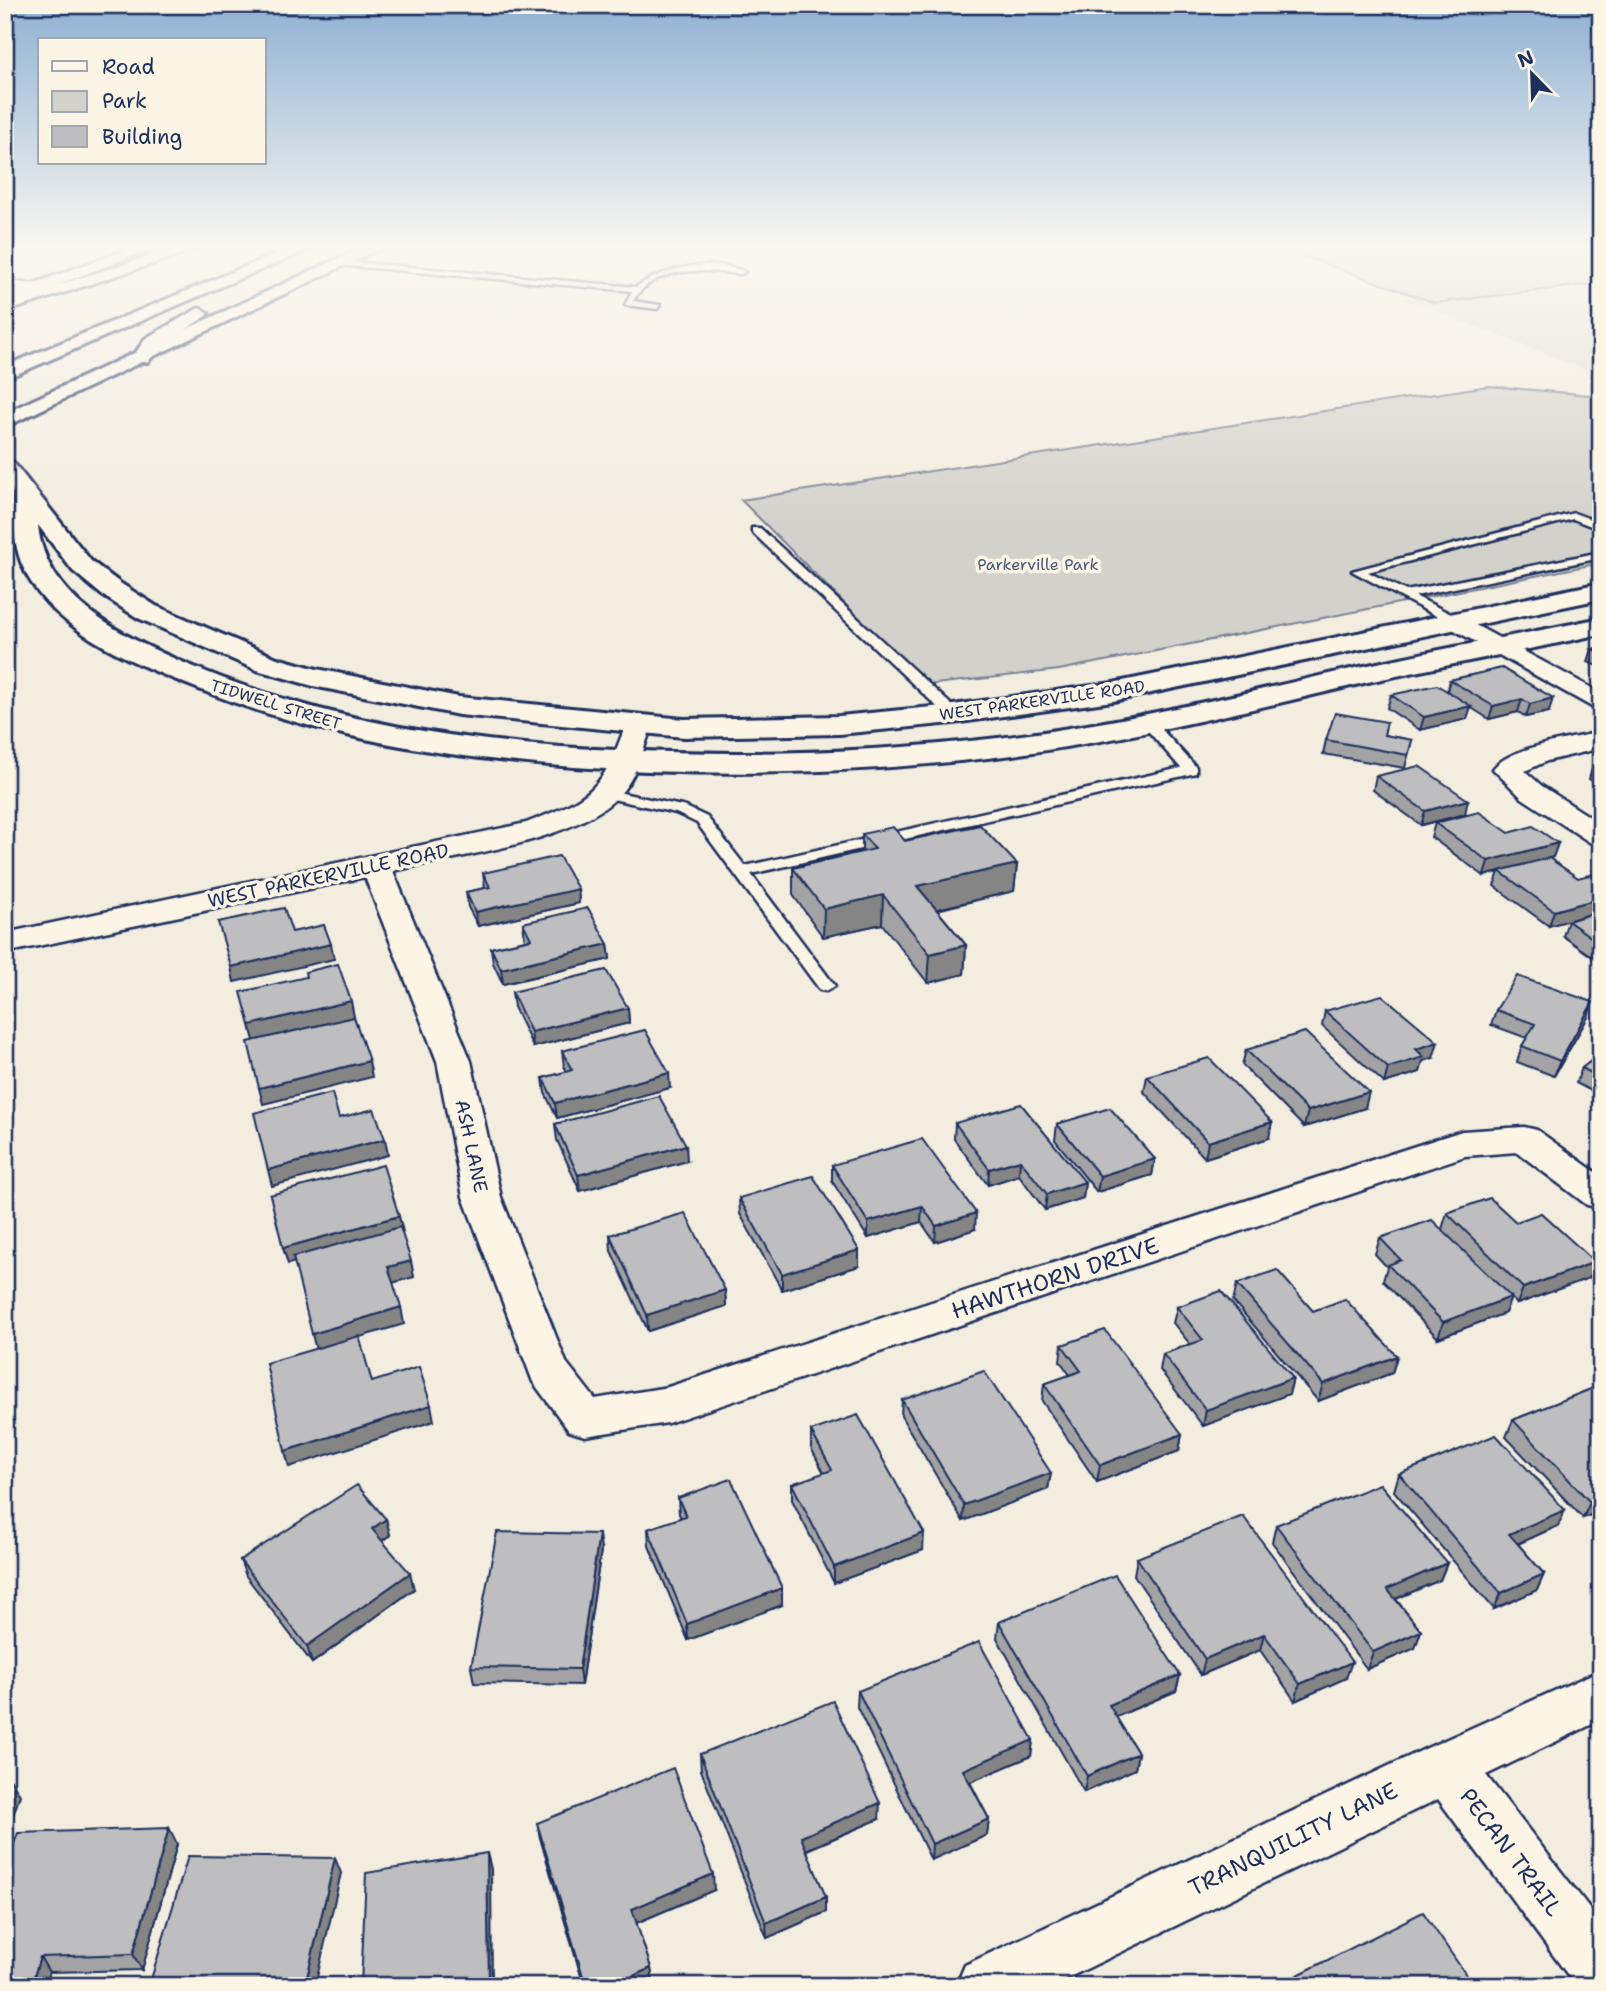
<svg xmlns="http://www.w3.org/2000/svg" width="1606" height="1991" font-family="'Shantell Sans',sans-serif">
<rect width="100%" height="100%" fill="#f3ede0"/>
<filter id="ink" filterUnits="userSpaceOnUse"><feTurbulence type="fractalNoise" baseFrequency=".0143" numOctaves="2"/><feDisplacementMap in="SourceGraphic" scale="14" xChannelSelector="R" yChannelSelector="G"/><feConvolveMatrix kernelMatrix="1 2 1 2 8 2 1 2 1" color-interpolation-filters="sRGB"/></filter>
<g filter="url(#ink)">
<polygon fill="#e3dfd6" points="1601,273 1601,375 1401,298"/>
<g fill="#d3d1cc" stroke="#778095" stroke-width="2">
<polygon points="1278,247 1601,247 1601,283 1435,303"/>
<polygon points="1488,386 1601,396 1601,563 1059,670 926,685 741,500"/>
</g>
<g fill="none" stroke-linecap="round" stroke-linejoin="round">
<g stroke="#1b2f5e" stroke-width="5">
<g id="lane">
<path d="M 341,261 L 636,287 C 663,268 714,257 745,272 L 741,274 C 703,270 656,264 633,301 L 660,305 L 657,309 L 625,305 L 632,291 L 338,265 Z"/>
<polygon points="1574,513 1601,523 1601,530 1573,519 1368,572 1406,591 1601,552 1601,558 1415,596 1459,618 1459,624 1451,624 1352,571"/>
<polygon points="752,528 760,528 958,711 958,717 948,717 752,532"/>
<polygon points="1148,719 1153,720 1196,767 1196,773 751,874 835,986 826,991 820,990 697,823 676,813 599,796 597,793 604,789 686,807 707,817 745,866 1181,768 1141,723"/>
</g>
</g>
<g stroke="#1b2f5e" stroke-width="5">
<g id="street">
<polygon points="5,281 36,284 43,288 36,292 5,289"/>
<polygon points="1455,614 1601,693 1601,712 1447,626 1443,621 1447,616"/>
<path d="M 639,716 L 648,718 L 652,724 C 644,748 638,773 621,793 C 579,842 455,856 393,871 L 471,1061 L 501,1197 L 566,1362 L 595,1399 L 668,1387 L 1462,1131 L 1524,1127 L 1537,1130 L 1601,1176 L 1601,1208 L 1587,1205 L 1517,1152 L 1465,1156 L 668,1423 L 585,1436 L 569,1431 L 533,1382 L 463,1197 L 437,1061 L 365,877 L 5,953 L 5,933 L 526,823 C 592,798 602,790 626,724 L 630,718 Z"/>
<path d="M 1601,732 L 1601,748 L 1547,761 L 1525,771 L 1542,786 L 1601,824 L 1601,846 L 1591,843 L 1522,798 L 1493,769 C 1509,747 1575,738 1601,732 Z"/>
<polygon points="1601,1670 1601,1720 1486,1775 1601,1923 1601,1986 1576,1986 1438,1799 1051,1986 956,1986 965,1965 1427,1748"/>
</g>
</g>
<g stroke="#1b2f5e" stroke-width="6">
<g id="secondary">
<polygon points="134,247 156,247 5,305 5,294"/>
<polygon points="363,247 383,247 5,427 5,413"/>
<path d="M 5,460 L 13,462 L 91,561 L 120,583 L 156,606 L 277,658 L 317,669 L 459,697 L 684,719 L 839,716 L 953,705 L 1113,683 L 1601,583 L 1601,599 L 1113,701 L 953,723 L 839,734 L 684,737 L 459,715 L 313,686 L 257,670 L 138,618 L 102,595 L 73,571 L 38,525 C 45,601 125,637 187,664 C 323,722 470,744 617,750 C 744,756 871,753 998,738 C 1125,723 1248,692 1373,664 C 1449,647 1525,634 1601,618 L 1601,634 C 1523,651 1445,665 1368,682 C 1245,711 1122,742 996,757 C 856,774 714,777 574,767 C 448,758 321,738 204,691 C 140,665 48,632 21,562 C 16,548 14,534 13,519 C 13,512 15,499 13,493 C 8,477 5,480 5,460 Z"/>
</g>
</g>
<g stroke="#1b2f5e" stroke-width="6">
<g id="highway">
<polygon points="180,247 204,247 5,312 5,301"/>
<polygon points="293,247 314,247 5,379 5,366"/>
<polygon points="199,308 208,313 205,317 160,346 148,362 134,362 132,358 146,338"/>
</g>
</g>
<use href="#lane" fill="#fcf5e5" fill-rule="evenodd"/>
<use href="#street" fill="#fcf5e5" fill-rule="evenodd"/>
<use href="#secondary" fill="#fcf5e5" fill-rule="evenodd"/>
<use href="#highway" fill="#fcf5e5" fill-rule="evenodd"/>
</g>
<g fill="#a3a3a5" stroke="#1b2f5e" stroke-width="2">
<polygon points="1601,647 1601,668 1588,662 1592,649"/>
<polygon points="1502,668 1549,712 1526,717 1518,712 1489,719 1470,707 1467,719 1420,730 1387,708 1391,695 1447,691 1450,680"/>
<polygon points="1384,735 1412,740 1405,768 1323,754 1326,740"/>
<polygon points="1601,763 1601,786 1589,779 1593,765"/>
<polygon points="1376,776 1465,814 1421,825 1373,790"/>
<polygon points="1435,823 1509,833 1558,843 1553,857 1549,858 1578,878 1549,926 1494,886 1499,872 1484,876 1431,837"/>
<polygon points="862,834 905,841 1017,864 1014,891 937,910 966,945 964,974 928,983 882,924 823,937 793,895 793,868 862,852"/>
<polygon points="483,873 578,889 579,903 478,926 468,907 466,892 485,888"/>
<polygon points="1601,911 1601,963 1563,936 1568,921"/>
<polygon points="523,923 608,944 610,959 503,984 493,963 491,948 525,940"/>
<polygon points="512,992 628,1008 629,1023 533,1047 514,1007"/>
<polygon points="1496,1010 1588,1017 1554,1076 1517,1062 1522,1046 1527,1038 1491,1025"/>
<polygon points="1325,1011 1433,1058 1423,1061 1420,1072 1384,1083 1322,1026"/>
<polygon points="1246,1050 1365,1108 1304,1127 1242,1065"/>
<polygon points="562,1051 670,1088 557,1118 545,1093 543,1078 567,1072 564,1066"/>
<polygon points="1601,1053 1601,1096 1576,1083 1582,1068"/>
<polygon points="1147,1076 1269,1138 1205,1158 1144,1092"/>
<polygon points="955,1123 1085,1182 1083,1198 1045,1210 1019,1175 988,1185 954,1139"/>
<polygon points="555,1124 687,1161 580,1191 557,1140"/>
<polygon points="1057,1124 1155,1159 1152,1175 1097,1192 1055,1140"/>
<polygon points="832,1165 975,1229 935,1242 921,1222 868,1238 832,1181"/>
<polygon points="739,1198 859,1266 782,1290 740,1214"/>
<polygon points="1447,1213 1516,1222 1589,1278 1517,1304 1511,1298 1505,1313 1438,1338 1383,1281 1387,1267 1375,1254 1380,1238 1442,1229"/>
<polygon points="610,1235 725,1290 726,1306 648,1331 611,1251"/>
<polygon points="1237,1284 1313,1311 1397,1356 1392,1373 1318,1401 1233,1301"/>
<polygon points="1177,1307 1293,1378 1289,1394 1203,1426 1160,1370 1163,1354 1190,1344 1173,1323"/>
<polygon points="1062,1345 1182,1434 1179,1451 1097,1482 1042,1401 1044,1384 1070,1375 1060,1361"/>
<polygon points="1601,1385 1601,1511 1583,1518 1506,1437 1513,1420"/>
<polygon points="902,1400 1051,1473 1048,1489 963,1521 901,1416"/>
<polygon points="811,1431 923,1550 834,1583 792,1500 792,1484 824,1473 811,1448"/>
<polygon points="1399,1474 1558,1526 1518,1544 1544,1574 1537,1590 1494,1609 1394,1491"/>
<polygon points="678,1498 782,1605 688,1640 649,1546 648,1529 681,1518 679,1514"/>
<polygon points="386,1519 390,1535 382,1541 414,1589 312,1663 246,1576 240,1560"/>
<polygon points="1276,1525 1447,1563 1440,1580 1396,1599 1421,1631 1415,1648 1367,1669 1272,1542"/>
<polygon points="601,1550 581,1685 474,1683 471,1667"/>
<polygon points="1137,1558 1346,1678 1295,1701 1260,1650 1201,1675 1134,1575"/>
<polygon points="999,1622 1180,1675 1176,1691 1116,1717 1138,1753 1135,1769 1084,1792 997,1638"/>
<polygon points="858,1691 1033,1740 1031,1756 970,1782 989,1819 987,1835 931,1860 857,1707"/>
<polygon points="700,1754 879,1819 807,1850 826,1912 767,1938 701,1770"/>
<polygon points="537,1823 714,1890 636,1923 651,1968 653,1983 646,1986 584,1986 540,1838"/>
<polygon points="169,1828 177,1844 142,1970 49,1972 45,1986 5,1986"/>
</g>
<g fill="#858586" stroke="#1b2f5e" stroke-width="2">
<polygon points="1553,698 1549,712 1526,717 1530,704"/>
<polygon points="1522,699 1518,712 1489,719 1493,706"/>
<polygon points="1471,706 1467,719 1420,730 1424,717"/>
<polygon points="1468,800 1465,814 1421,825 1425,811"/>
<polygon points="1558,843 1553,857 1484,876 1488,861"/>
<polygon points="1017,864 1014,891 916,914 917,886"/>
<polygon points="578,889 579,903 478,926 475,912"/>
<polygon points="883,895 882,924 823,937 824,909"/>
<polygon points="1601,898 1601,911 1549,926 1554,911"/>
<polygon points="331,944 334,959 234,982 231,967"/>
<polygon points="608,944 610,959 503,984 501,969"/>
<polygon points="966,945 964,974 928,983 930,954"/>
<polygon points="351,1001 354,1017 254,1041 250,1025"/>
<polygon points="1593,1002 1588,1017 1554,1076 1560,1061"/>
<polygon points="628,1008 629,1023 533,1047 531,1032"/>
<polygon points="1438,1042 1433,1058 1423,1061 1420,1072 1384,1083 1388,1068 1416,1049"/>
<polygon points="369,1061 372,1077 263,1104 259,1088"/>
<polygon points="669,1073 670,1088 557,1118 555,1103"/>
<polygon points="1369,1092 1365,1108 1304,1127 1308,1111"/>
<polygon points="1272,1122 1269,1138 1205,1158 1208,1142"/>
<polygon points="385,1139 388,1155 272,1186 268,1170"/>
<polygon points="686,1145 687,1161 580,1191 578,1175"/>
<polygon points="1155,1159 1152,1175 1097,1192 1100,1176"/>
<polygon points="1020,1160 1019,1175 988,1185 989,1169"/>
<polygon points="1085,1182 1083,1198 1045,1210 1047,1194"/>
<polygon points="922,1206 921,1222 868,1238 868,1222"/>
<polygon points="976,1213 975,1229 935,1242 936,1226"/>
<polygon points="399,1216 403,1232 288,1264 283,1248"/>
<polygon points="859,1250 859,1266 782,1290 782,1274"/>
<polygon points="411,1261 414,1277 392,1283 388,1267"/>
<polygon points="1595,1262 1589,1278 1517,1304 1523,1288"/>
<polygon points="725,1290 726,1306 648,1331 647,1315"/>
<polygon points="1511,1297 1505,1313 1438,1338 1443,1322"/>
<polygon points="401,1307 404,1324 316,1350 312,1334"/>
<polygon points="1397,1356 1392,1373 1318,1401 1323,1384"/>
<polygon points="1293,1378 1289,1394 1203,1426 1206,1410"/>
<polygon points="431,1405 434,1421 289,1467 285,1451"/>
<polygon points="1182,1434 1179,1451 1097,1482 1100,1465"/>
<polygon points="1051,1473 1048,1489 963,1521 964,1505"/>
<polygon points="1601,1498 1601,1511 1583,1518 1590,1502"/>
<polygon points="1565,1510 1558,1526 1502,1550 1509,1534"/>
<polygon points="386,1519 390,1535 376,1545 372,1529"/>
<polygon points="924,1533 923,1550 834,1583 834,1567"/>
<polygon points="599,1534 601,1550 581,1685 579,1669"/>
<polygon points="1447,1563 1440,1580 1381,1605 1387,1589"/>
<polygon points="410,1573 414,1589 312,1663 307,1646"/>
<polygon points="1544,1574 1537,1590 1494,1609 1501,1593"/>
<polygon points="782,1588 782,1605 688,1640 687,1624"/>
<polygon points="1421,1631 1415,1648 1367,1669 1373,1652"/>
<polygon points="1264,1634 1260,1650 1201,1675 1205,1659"/>
<polygon points="1352,1662 1346,1678 1295,1701 1300,1684"/>
<polygon points="1180,1675 1176,1691 1106,1721 1109,1705"/>
<polygon points="1033,1740 1031,1756 961,1786 963,1770"/>
<polygon points="1138,1753 1135,1769 1084,1792 1087,1776"/>
<polygon points="11,1780 20,1795 5,1839 5,1796"/>
<polygon points="880,1803 879,1819 801,1852 801,1837"/>
<polygon points="989,1819 987,1835 931,1860 932,1844"/>
<polygon points="169,1828 177,1844 142,1970 133,1954"/>
<polygon points="487,1853 491,1869 492,1986 489,1986"/>
<polygon points="335,1858 341,1873 315,1986 305,1986"/>
<polygon points="713,1874 714,1890 634,1924 632,1909"/>
<polygon points="826,1897 826,1912 767,1938 766,1923"/>
<polygon points="40,1957 49,1972 45,1986 31,1986"/>
<polygon points="651,1968 653,1983 646,1986 610,1986"/>
</g>
<g fill="#bebec0" stroke="#1b2f5e" stroke-width="2">
<polygon points="1601,647 1601,653 1592,649"/>
<polygon points="1502,668 1553,698 1530,704 1522,699 1493,706 1450,680"/>
<polygon points="1437,685 1471,706 1424,717 1391,695"/>
<polygon points="1335,713 1387,722 1384,735 1412,740 1408,755 1326,740"/>
<polygon points="1601,763 1601,770 1593,765"/>
<polygon points="1419,766 1468,800 1425,811 1376,776"/>
<polygon points="1479,812 1509,833 1533,826 1558,843 1488,861 1435,823"/>
<polygon points="980,825 1017,864 917,886 966,945 930,954 883,895 824,909 793,868 875,849 862,834 893,827 905,841"/>
<polygon points="559,856 578,889 475,912 466,892 490,887 483,873"/>
<polygon points="1549,858 1578,878 1601,872 1601,898 1554,911 1499,871"/>
<polygon points="284,908 292,932 324,925 331,944 231,967 218,922"/>
<polygon points="588,908 608,944 501,969 491,948 531,939 523,923"/>
<polygon points="1601,911 1601,944 1568,921"/>
<polygon points="338,964 351,1001 250,1025 241,992 306,977 305,972"/>
<polygon points="606,970 628,1008 531,1032 512,992"/>
<polygon points="1517,976 1593,1002 1560,1061 1522,1046 1535,1024 1496,1010"/>
<polygon points="1382,995 1438,1042 1416,1049 1424,1057 1388,1068 1325,1011"/>
<polygon points="354,1017 369,1061 259,1088 248,1042"/>
<polygon points="645,1030 669,1073 555,1103 543,1078 572,1070 562,1051"/>
<polygon points="1305,1032 1369,1092 1308,1111 1246,1050"/>
<polygon points="1601,1053 1601,1078 1582,1068"/>
<polygon points="1209,1058 1272,1122 1208,1142 1147,1076"/>
<polygon points="332,1093 339,1118 374,1109 385,1139 268,1170 254,1113"/>
<polygon points="659,1096 686,1145 578,1175 555,1124"/>
<polygon points="1021,1104 1085,1182 1047,1194 1020,1160 989,1169 955,1123"/>
<polygon points="1110,1108 1155,1159 1100,1176 1057,1124"/>
<polygon points="922,1139 976,1213 936,1226 922,1206 868,1222 832,1165"/>
<polygon points="383,1165 399,1216 283,1248 270,1195"/>
<polygon points="813,1176 859,1250 782,1274 739,1198"/>
<polygon points="1490,1198 1516,1222 1541,1213 1595,1262 1523,1288 1447,1213"/>
<polygon points="685,1213 725,1290 647,1315 610,1235"/>
<polygon points="1432,1220 1511,1297 1443,1322 1388,1265 1401,1260 1380,1238"/>
<polygon points="400,1227 411,1261 388,1267 401,1307 312,1334 293,1257"/>
<polygon points="1277,1270 1313,1311 1345,1299 1397,1356 1323,1384 1237,1284"/>
<polygon points="1221,1291 1293,1378 1206,1410 1163,1354 1203,1340 1177,1307"/>
<polygon points="1105,1330 1182,1434 1100,1465 1044,1384 1081,1371 1062,1345"/>
<polygon points="359,1336 372,1382 419,1367 431,1405 285,1451 266,1363"/>
<polygon points="984,1371 1051,1473 964,1505 902,1400"/>
<polygon points="1601,1385 1601,1498 1590,1502 1513,1420"/>
<polygon points="858,1415 924,1533 834,1567 792,1484 832,1470 811,1431"/>
<polygon points="1496,1435 1565,1510 1509,1534 1544,1574 1501,1593 1399,1474"/>
<polygon points="731,1479 782,1588 687,1624 648,1529 686,1516 678,1498"/>
<polygon points="1380,1484 1447,1563 1387,1589 1421,1631 1373,1652 1276,1525"/>
<polygon points="357,1485 386,1519 372,1529 410,1573 307,1646 240,1560"/>
<polygon points="1243,1516 1352,1662 1300,1684 1264,1634 1205,1659 1137,1558"/>
<polygon points="497,1532 599,1534 579,1669 471,1667"/>
<polygon points="1115,1575 1180,1675 1109,1705 1138,1753 1087,1776 999,1622"/>
<polygon points="979,1642 1033,1740 963,1770 989,1819 932,1844 858,1691"/>
<polygon points="833,1701 880,1803 801,1837 826,1897 766,1923 700,1754"/>
<polygon points="673,1768 713,1874 632,1909 651,1968 610,1986 586,1986 537,1823"/>
<polygon points="5,1780 11,1780 5,1796"/>
<polygon points="169,1828 133,1954 40,1957 31,1986 5,1986 5,1869 18,1833"/>
<polygon points="487,1853 489,1986 361,1986 366,1873"/>
<polygon points="188,1856 335,1858 305,1986 149,1986"/>
<polygon points="1423,1912 1471,1982 1463,1986 1276,1986"/>
</g>
</g>
<linearGradient id="sky" x2="0" y2="1"><stop stop-color="#8fb1d3"/><stop offset="0.47" stop-color="#faf7f1"/><stop offset="1" stop-color="#faf7f1" stop-opacity="0"/></linearGradient>
<rect width="1606" height="526" fill="url(#sky)"/>
<g text-anchor="middle" stroke-width="7" stroke-linejoin="round" paint-order="stroke">
<g font-size="16" fill="#49587a" stroke="#fcf5e5">
<text x="1038" y="570">Parkerville Park</text>
</g>
<g font-size="16" fill="#1b2f5e" stroke="#fcf5e5">
<text transform="translate(1042 700) rotate(-8)" y="6">WEST PARKERVILLE ROAD</text>
<text transform="translate(276 704) rotate(17)" y="6">TIDWELL STREET</text>
</g>
<g font-size="19" fill="#1b2f5e" stroke="#fcf5e5">
<text transform="translate(328 875) rotate(-12)" y="7">WEST PARKERVILLE ROAD</text>
<text transform="translate(472 1146) rotate(78)" y="7">ASH LANE</text>
</g>
<g font-size="23" fill="#1b2f5e" stroke="#fcf5e5">
<text transform="translate(1055 1278) rotate(-18)" y="8">HAWTHORN DRIVE</text>
<text transform="translate(1293 1839) rotate(-26)" y="8">TRANQUILITY LANE</text>
<text transform="translate(1511 1852) rotate(53)" y="8">PECAN TRAIL</text>
</g>
</g>
<rect width="1606" height="1991" fill="none" stroke="#fcf5e5" stroke-width="28"/>
<rect x="14" y="14" width="1578" height="1963" fill="none" stroke="#1b2f5e" stroke-width="2.5" filter="url(#ink)"/>
<rect x="38" y="38" width="228" height="126" fill="#fcf5e5" stroke="#a2a6af" stroke-width="2"/>
<rect x="52" y="61" width="35" height="10" fill="#fcf5e5" stroke="#a2a6af" stroke-width="2"/>
<text x="102" y="74" font-size="21" fill="#1b2f5e">Road</text>
<rect x="52" y="91" width="35" height="21" fill="#d3d1cc" stroke="#a2a6af" stroke-width="2"/>
<text x="102" y="108" font-size="21" fill="#1b2f5e">Park</text>
<rect x="52" y="126" width="35" height="21" fill="#bebec0" stroke="#a2a6af" stroke-width="2"/>
<text x="102" y="144" font-size="21" fill="#1b2f5e">Building</text>
<g transform="translate(1532 74) rotate(337)" stroke="#fcf5e5" stroke-width="5" paint-order="stroke">
<path d="M0-5L12 26L0 18L-12 26Z" fill="#1b2f5e"/>
<text y="-10" font-size="19" font-weight="bold" text-anchor="middle" fill="#1b2f5e">N</text>
</g>
</svg>
